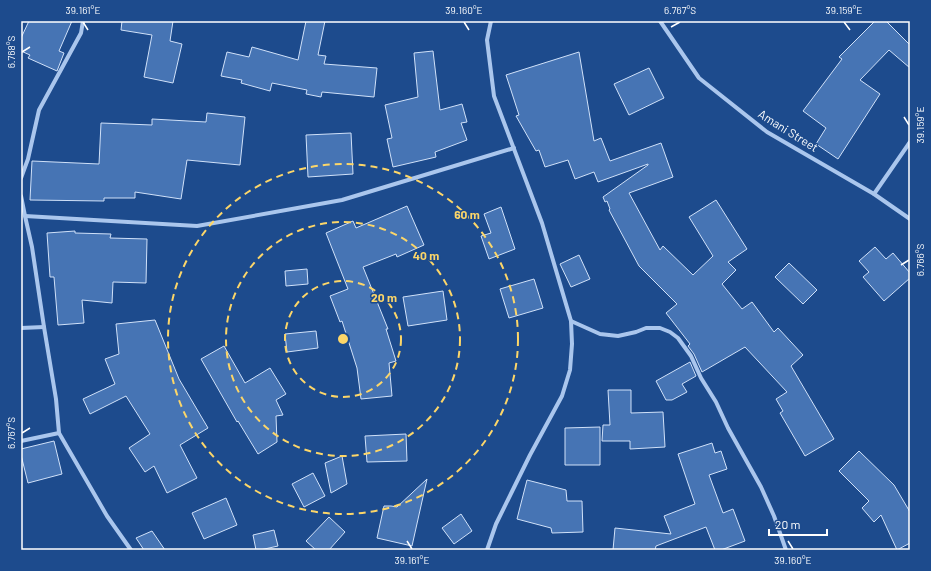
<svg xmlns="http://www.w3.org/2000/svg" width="931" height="571" font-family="Barlow,sans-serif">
<rect width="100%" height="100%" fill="#1d4b8d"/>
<g fill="#4674b4" stroke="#d0e1f9">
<polygon points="29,21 72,21 59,51 64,53 57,71 28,58 30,55 21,51 21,38"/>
<polygon points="122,21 173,21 170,41 182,44 173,83 144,77 152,35 121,30"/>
<polygon points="306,21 325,21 318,55 326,56 324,64 377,68 374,97 322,92 321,97 306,94 307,90 272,83 270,91 241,83 242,80 221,76 227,52 249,57 252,47 298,60"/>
<polygon points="875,21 886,21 910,45 910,68 889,50 860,80 880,94 838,159 816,144 826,128 803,111 842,59 839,57"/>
<polygon points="433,51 440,110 462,104 467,122 461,123 467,140 435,152 436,157 393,167 387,139 392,138 385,105 418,97 414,53"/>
<polygon points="579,52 594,141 601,138 610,161 661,143 673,177 629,193 660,250 663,246 693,275 713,256 689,217 716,200 747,249 728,262 736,270 722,284 742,309 752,302 774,332 778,328 803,355 791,366 834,439 805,456 780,413 783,411 776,399 787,392 745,347 702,372 694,354 688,346 690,344 666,313 677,304 639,266 609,210 610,209 607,201 605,202 603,197 648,165 648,164 598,182 594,172 575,179 568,160 545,167 539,150 536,151 516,116 519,115 506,75"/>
<polygon points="649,68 664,98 629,115 614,84"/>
<polygon points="207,113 245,117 240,165 187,160 181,199 135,192 135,198 104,198 104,201 30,200 32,161 99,164 101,123 152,125 152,119 206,122"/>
<polygon points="351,133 353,174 308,177 306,135"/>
<polygon points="407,206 424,245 397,257 396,254 363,267 388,329 386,329 396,361 389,363 392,396 361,399 357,368 342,321 340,322 330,296 348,289 326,233 353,221 356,228"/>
<polygon points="501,207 515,249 489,259 481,236 491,233 484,214"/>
<polygon points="75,231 75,233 111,234 110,238 147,239 146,283 113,282 112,303 82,300 84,323 58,325 54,277 50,277 47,233"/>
<polygon points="875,247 886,259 893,253 910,273 910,278 884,301 863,277 869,272 859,261"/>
<polygon points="579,255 590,279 571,287 560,264"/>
<polygon points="789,263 817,290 803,304 775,277"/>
<polygon points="307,269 308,284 286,286 285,271"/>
<polygon points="534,279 543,308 509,318 500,289"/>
<polygon points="443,291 447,320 408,326 403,297"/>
<polygon points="155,320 179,379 208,428 180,445 197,478 167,493 154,466 145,472 129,448 150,434 126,396 90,414 83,399 115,384 105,359 119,354 116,324"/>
<polygon points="316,331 318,348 287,352 285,334"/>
<polygon points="224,346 245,383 270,368 286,394 276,400 283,415 276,416 277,442 258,454 238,421 237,422 201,359"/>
<polygon points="690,362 696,376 682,384 687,392 672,400 666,400 656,381"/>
<polygon points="608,390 631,390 631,413 663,412 665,447 630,449 630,441 602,441 603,425 610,425"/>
<polygon points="600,427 600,465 565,465 565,428"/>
<polygon points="406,434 407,461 367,462 365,436"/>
<polygon points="54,441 62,474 28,483 21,455 21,449"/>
<polygon points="712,443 715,453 721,451 727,469 709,475 723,513 733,509 745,541 721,550 715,550 706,527 656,546 655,550 613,550 615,528 671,534 664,516 695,504 678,454"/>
<polygon points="859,451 894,485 910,512 910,543 897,550 881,515 874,522 862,508 869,501 839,471"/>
<polygon points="342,456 347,484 331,493 325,463"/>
<polygon points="313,473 325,496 304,507 292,484"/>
<polygon points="427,479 412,546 377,538 384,506 391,506 397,507"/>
<polygon points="527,480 566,490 567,501 582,501 583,532 552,533 551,528 517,519"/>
<polygon points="226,498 237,525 204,539 192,513"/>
<polygon points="461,514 472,531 454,544 442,528"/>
<polygon points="329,517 345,532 329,550 316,550 306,541"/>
<polygon points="274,530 278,546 260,550 256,550 253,535"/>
<polygon points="152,531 165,550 144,550 136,538"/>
</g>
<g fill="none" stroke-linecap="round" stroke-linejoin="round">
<g stroke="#aac6ed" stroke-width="4">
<polyline points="660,21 699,78 767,132 874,194 910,219"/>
<polyline points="21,178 28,159 39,110 81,33 83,21"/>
<polyline points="874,194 910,142"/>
<polyline points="21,196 25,216 32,247 44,327 56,399 59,433 107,516 131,550"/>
<polyline points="25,216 197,226 342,200 514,148"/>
<polyline points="571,321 600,334 618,336 636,332 646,328 660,328 670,332 678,338 691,356 701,378 716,402 728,428 761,487 774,516 786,550"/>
<polyline points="21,328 44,327"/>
<polyline points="21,441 59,433"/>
<polyline points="487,550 496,524 530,455 562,396 570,370 572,344 571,321 542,223 494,96 487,40 491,21"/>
</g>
</g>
<path fill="none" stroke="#fff" stroke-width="1.5" d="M 83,22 L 88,30M 464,22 L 469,30M 844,22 L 850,30M 671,27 L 680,22M 22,52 L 30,47M 904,117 L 909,125M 901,265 L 909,260M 22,433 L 30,428M 407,541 L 412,549M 788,541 L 793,549"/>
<g fill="none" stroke="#fcd669" stroke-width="2" stroke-dasharray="7 5">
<circle cx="343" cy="339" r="58"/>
<circle cx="343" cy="339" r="117"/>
<circle cx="343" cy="339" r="175"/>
</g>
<g text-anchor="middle" stroke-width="3" stroke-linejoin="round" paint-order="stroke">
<g font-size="12" fill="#fff" stroke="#1d4b8d">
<text transform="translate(788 131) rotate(32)" y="4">Amani Street</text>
</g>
</g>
<circle cx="343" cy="339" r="6" fill="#fcd669" stroke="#1d4b8d" stroke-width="2"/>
<g font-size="12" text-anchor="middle" font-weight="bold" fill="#fcd669" stroke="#1d4b8d" stroke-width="3" stroke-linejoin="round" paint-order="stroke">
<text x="467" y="219">60 m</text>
<text x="426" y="260">40 m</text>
<text x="384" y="302">20 m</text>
</g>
<rect width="931" height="571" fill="none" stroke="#1d4b8d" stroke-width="44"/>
<path d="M769 529v6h58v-6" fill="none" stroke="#ffffff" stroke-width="2"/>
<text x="775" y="529" font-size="12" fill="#ffffff" stroke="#1d4b8d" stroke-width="3" paint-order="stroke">20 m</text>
<rect x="22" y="22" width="887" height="527" fill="none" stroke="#fff" stroke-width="1.5"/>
<g font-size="10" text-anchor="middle" fill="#fff">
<text x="83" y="14">39.161°E</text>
<text x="464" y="14">39.160°E</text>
<text x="680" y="14">6.767°S</text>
<text x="844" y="14">39.159°E</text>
<text transform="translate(11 52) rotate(-90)" y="4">6.768°S</text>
<text transform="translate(920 125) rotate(-90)" y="4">39.159°E</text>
<text transform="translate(920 260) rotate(-90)" y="4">6.766°S</text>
<text transform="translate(11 433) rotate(-90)" y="4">6.767°S</text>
<text x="412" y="564">39.161°E</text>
<text x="793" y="564">39.160°E</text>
</g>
</svg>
